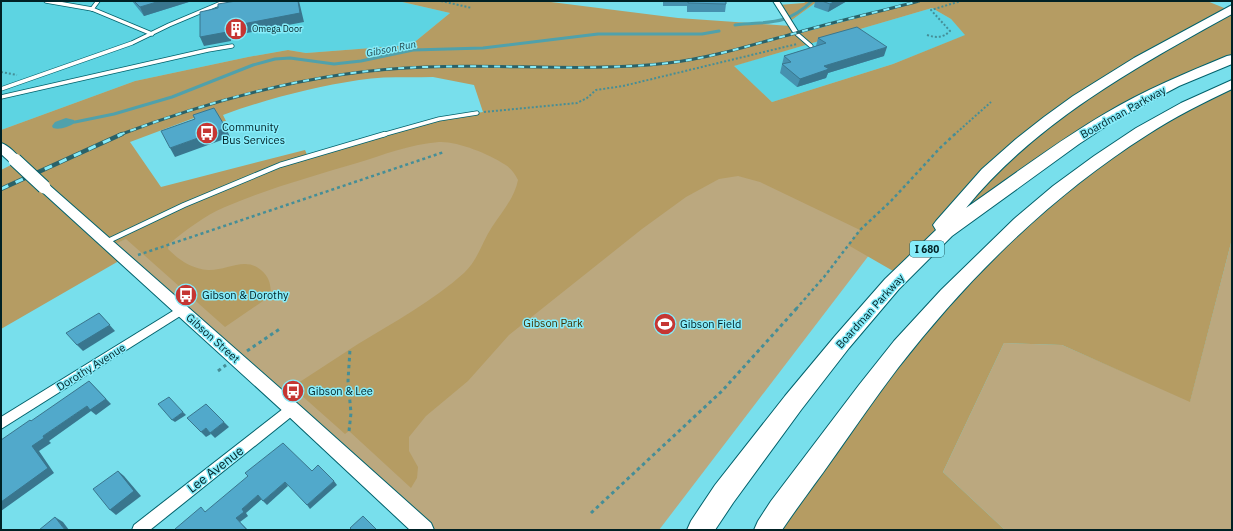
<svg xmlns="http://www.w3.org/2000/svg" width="1233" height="531" font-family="'IBM Plex Sans',sans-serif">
<rect width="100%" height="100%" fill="#78dfec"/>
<g fill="#5dd4e2">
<polygon points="1,1 398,1 450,13 411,45 306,53 288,50 248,57 135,81 1,130"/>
<polygon points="818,1 921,1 797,34 789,22"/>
<polygon points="932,8 951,19 966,35 893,64 772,102 733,66"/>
</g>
<g fill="#bba87f">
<polygon points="640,118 889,229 659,530 424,530 110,246 232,191 455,127"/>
<polygon points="1232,239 1232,530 1005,530 943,472 1004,343 1062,345 1190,401"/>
</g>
<g fill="#b59c63" fill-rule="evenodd">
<path d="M 398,1 L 543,1 L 678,18 L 791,26 L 797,34 L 921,1 L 1207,1 L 1229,10 L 1232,9 L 1232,59 L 1073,141 L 900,275 L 848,245 L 860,230 L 760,182 L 738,176 L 719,179 L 686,197 L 642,229 L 509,335 L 468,381 L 426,416 L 409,437 L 409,451 L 418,467 L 417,478 L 411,488 L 349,431 L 345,434 L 292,387 C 314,373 336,358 358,344 C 393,323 434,300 464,273 C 478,260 482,242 492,227 C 502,212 515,197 518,180 C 515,174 511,168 504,164 C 489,154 457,141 439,142 C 411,144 383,155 357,163 C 313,176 267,189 225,207 C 204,216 186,230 169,244 L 168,249 C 179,260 192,269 208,270 C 226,271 245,256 261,270 C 269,277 270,282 271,292 L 263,301 L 225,327 L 126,239 L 111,246 L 124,258 L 1,329 L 1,170 L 17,162 L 1,147 L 1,130 L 135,81 L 248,57 L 288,50 L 306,53 L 411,45 L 450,13 ZM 932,8 L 951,19 L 965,35 L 893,64 L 772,102 L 734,66 ZM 433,77 L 474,85 L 483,112 L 439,119 L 308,157 L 305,150 L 161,187 L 130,142 L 194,118 L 198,124 L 226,121 L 223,115 C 267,99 313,87 359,80 C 383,76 409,78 433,77 Z"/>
<polygon points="807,1 818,1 789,22 778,5 804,3"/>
<polygon points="1232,84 1232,239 1190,402 1062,345 1004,343 943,472 1005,530 768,530 913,334 1095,164"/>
</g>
<path fill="#50a1ab" d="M 66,118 L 74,120 L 75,123 C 68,127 60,130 53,128 L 52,126 L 55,122 Z"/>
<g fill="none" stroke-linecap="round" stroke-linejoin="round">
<g stroke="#50a1ab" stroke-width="3">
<path d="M 735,25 C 768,21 785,27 812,1"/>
<polyline points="75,122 114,114 172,97 253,65 275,59 290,58 334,64 361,61 413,50 483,48 598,34 702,34 719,31"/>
</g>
<g stroke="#00616b" stroke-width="5">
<g id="lane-far1">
<polyline points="46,1 92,9 152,34"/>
<polyline points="92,9 98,1"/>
<polyline points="796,33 811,46"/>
<polyline points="1,89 132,43 169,25 226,1"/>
<polyline points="1,97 208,50 232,46"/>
<polyline points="382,135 439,119 477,113"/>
</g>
</g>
<g stroke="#00616b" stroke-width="6">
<polyline id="lane" points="106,242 184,205 280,165 385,134"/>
</g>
<g stroke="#00616b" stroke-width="2">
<g id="street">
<polygon points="773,1 779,1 799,33 798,34 794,34"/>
<polygon points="181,306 185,307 186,310 185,313 1,429 1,417"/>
<polygon points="292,404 296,405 298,409 296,413 150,530 132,530 134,525 288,405"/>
</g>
</g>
<g stroke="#00616b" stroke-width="2">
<g id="secondary">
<path d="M 1,143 C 8,145 17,154 21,160 L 19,163 L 11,163 L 1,154 Z"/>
<polygon points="44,183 48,184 298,404 431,523 434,530 410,530 286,414 40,190 38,187 40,184"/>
</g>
</g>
<g stroke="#00616b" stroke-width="2">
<g id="highway">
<path d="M 1232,5 L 1232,14 C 1136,67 1036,122 966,208 C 1012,176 1058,141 1106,113 C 1145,90 1186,73 1227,56 L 1232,55 L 1232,64 L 1179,86 L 1117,119 L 1079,144 L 952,236 L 899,289 L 849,348 L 801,410 L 733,503 L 715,530 L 687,530 L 691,521 L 715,485 L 785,396 L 835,336 L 885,279 L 936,230 L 933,225 L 936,221 L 982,169 L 1016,139 L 1044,117 L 1073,96 L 1134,58 Z"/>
<path d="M 1232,80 L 1232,89 C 1203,103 1174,117 1147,135 C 1051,196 967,279 898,368 C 875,398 854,429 832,460 C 816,483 798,506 782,530 L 754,530 L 758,521 L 771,501 L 859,385 L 894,341 L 941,290 L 1014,219 L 1053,186 L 1094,156 L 1136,128 L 1181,103 Z"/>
</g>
</g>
<g stroke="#458e97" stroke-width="2" stroke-dasharray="2 2" stroke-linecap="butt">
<polyline points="441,1 472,8"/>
<path d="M 927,35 C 936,38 943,38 950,31 L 931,10 L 961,1"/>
<polyline points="1,72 17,75"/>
<polyline points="484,112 577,103 587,98 596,90 623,86 797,44"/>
<polyline points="954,135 991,102"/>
</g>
<g stroke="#458e97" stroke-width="2.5" stroke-dasharray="3 3" stroke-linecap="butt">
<polyline points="138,255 444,152"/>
<polyline points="796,309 824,277 860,230 891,201 940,148 955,134"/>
</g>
<g stroke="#458e97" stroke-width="3" stroke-dasharray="3.5 3.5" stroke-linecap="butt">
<polyline points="247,351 281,328"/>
<polyline points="218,371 226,365"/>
<polyline points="349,431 351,413 348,381 350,349"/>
<polyline points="591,513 722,391 797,308"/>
</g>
<use href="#lane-far1" stroke="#fff" stroke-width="3.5"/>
<use href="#lane" stroke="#fff" stroke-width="4.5"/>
<use href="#street" fill="#fff" fill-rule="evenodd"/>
<use href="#secondary" fill="#fff" fill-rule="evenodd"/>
<use href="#highway" fill="#fff" fill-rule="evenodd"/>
<g stroke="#296269" stroke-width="3">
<path id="rail-far1" d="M 119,135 C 217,98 321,70 426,67 C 507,64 588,72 668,63 C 712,58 754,44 796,33 C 837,21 878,12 919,1"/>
</g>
<g stroke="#296269" stroke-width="4.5">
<polyline id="rail" points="1,189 122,134"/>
</g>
<use href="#rail-far1" stroke="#86ecfa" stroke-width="2" stroke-dasharray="6" stroke-linecap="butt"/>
<use href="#rail" stroke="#86ecfa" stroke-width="3" stroke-dasharray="8" stroke-linecap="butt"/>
<g stroke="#00616b" stroke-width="15" stroke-linecap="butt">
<polyline id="secondary-bridge" points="15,160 44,187"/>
</g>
<use href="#secondary-bridge" stroke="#fff" stroke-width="13"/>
</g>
<g fill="#4691af">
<polygon points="132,1 192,1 144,16"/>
<polygon points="663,1 726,1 726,4 725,12 687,12 687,6 663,6"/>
<polygon points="815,1 847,1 828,12 814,7"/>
<polygon points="818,38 884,56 828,73 826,78 797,87 780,73 784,56 816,46"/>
</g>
<g fill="#39768e">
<polygon points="160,1 192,1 144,16 140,7"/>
<polygon points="298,1 299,1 304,22 231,36 231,41 204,46 200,37"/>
<polygon points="835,1 847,1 828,12 830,4"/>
<polygon points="887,47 884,56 828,73 826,78 797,87 800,79 824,66"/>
<polygon points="226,128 230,137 175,157 170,148"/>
<polygon points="99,313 115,331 83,351 77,345"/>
<polygon points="89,381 111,404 96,415 91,411 49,441 51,443 39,451 54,473 1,511 1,502 32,446 43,436 87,406"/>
<polygon points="183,412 186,415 175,422 172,420"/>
<polygon points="224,422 229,427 215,438 210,433"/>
<polygon points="206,428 211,434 206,437 201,432"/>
<polygon points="118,471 124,476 141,496 116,515 110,510"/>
<polygon points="334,481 337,485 310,509 307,505"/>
<polygon points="285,482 288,486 267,505 263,501"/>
<polygon points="258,495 262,499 246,513 248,516 240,522 248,530 247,530 236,518 242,509"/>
<polygon points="55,517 63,522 69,530 65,530"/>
</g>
<g fill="#51a9cb" stroke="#39768e">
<polygon points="134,1 160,1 140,7"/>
<polygon points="236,1 298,1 300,13 227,27 227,32 200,37 200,12 218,8 218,4"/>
<polygon points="688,1 726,1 726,4 688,3"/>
<polygon points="822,1 835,1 830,4"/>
<polygon points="857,27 887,47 824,66 829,69 800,79 782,64 791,62 784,56 826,43 818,38"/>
<polygon points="214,108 226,128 170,148 161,131 195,119 193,115"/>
<polygon points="99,313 110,325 77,345 66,333"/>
<polygon points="89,381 106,399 90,410 87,406 43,436 44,438 32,446 48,468 1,502 1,440 30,420 31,421"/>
<polygon points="169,397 183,412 172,420 158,404"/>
<polygon points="206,404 224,422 210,433 206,428 201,432 187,418"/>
<polygon points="283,443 312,471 318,465 334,481 307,505 285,482 263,501 258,495 242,509 244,512 236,518 247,530 176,530 175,529 201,507 205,512 248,476 245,473"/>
<polygon points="118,471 134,491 110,510 93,489"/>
<polygon points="363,516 377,530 352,530 350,528"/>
<polygon points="55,517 65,530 39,530"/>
</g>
<defs>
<g id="building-disc" transform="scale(1.15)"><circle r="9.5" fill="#c53633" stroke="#86ecfa"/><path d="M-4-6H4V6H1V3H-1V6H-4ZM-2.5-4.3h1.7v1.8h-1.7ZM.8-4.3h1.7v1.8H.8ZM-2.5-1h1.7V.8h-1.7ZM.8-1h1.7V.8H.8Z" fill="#fff"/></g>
<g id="bus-disc" transform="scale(1.15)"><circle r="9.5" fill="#c53633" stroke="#86ecfa"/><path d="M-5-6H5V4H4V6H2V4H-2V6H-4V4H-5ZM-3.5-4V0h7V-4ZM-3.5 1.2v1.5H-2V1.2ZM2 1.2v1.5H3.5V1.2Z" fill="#fff"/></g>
<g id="stadium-disc" transform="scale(1.15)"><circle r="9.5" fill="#c53633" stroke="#86ecfa"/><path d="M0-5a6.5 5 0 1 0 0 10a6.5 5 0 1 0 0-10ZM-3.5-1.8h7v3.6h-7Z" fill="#fff"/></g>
</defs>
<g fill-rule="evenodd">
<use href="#building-disc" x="236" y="29"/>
<use href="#bus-disc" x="207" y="133"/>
<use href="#bus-disc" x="186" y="295"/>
<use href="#stadium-disc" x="665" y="324"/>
<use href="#bus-disc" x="293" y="391"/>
</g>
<g text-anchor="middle" stroke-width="3" stroke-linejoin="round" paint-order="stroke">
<g font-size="9" fill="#002125" stroke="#86ecfa" text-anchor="start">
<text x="252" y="32">Omega Door</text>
</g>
<g font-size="10" font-style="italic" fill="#22484d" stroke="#86ecfa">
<text transform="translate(391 48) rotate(-11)" y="4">Gibson Run</text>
</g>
<rect fill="#86ecfa" stroke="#285e65" stroke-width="1" x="910" y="241" width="34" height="16" rx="3"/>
<g font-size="10" font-weight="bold" fill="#002125">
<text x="927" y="253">I 680</text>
</g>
<g font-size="11" fill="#002125" stroke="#86ecfa">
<text transform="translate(1123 112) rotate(-29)" y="4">Boardman Parkway</text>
<text transform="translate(870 311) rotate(-48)" y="4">Boardman Parkway</text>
<text transform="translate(213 338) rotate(42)" y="4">Gibson Street</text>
<text transform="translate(91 367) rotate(-32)" y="4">Dorothy Avenue</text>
</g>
<g font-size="11" fill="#002125" stroke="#86ecfa" text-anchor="start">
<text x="222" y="131">Community<tspan x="222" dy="13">Bus Services</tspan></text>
<text x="202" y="299">Gibson &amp; Dorothy</text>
<text x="680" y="328">Gibson Field</text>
<text x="308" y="395">Gibson &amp; Lee</text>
</g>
<g font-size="11" fill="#433201" stroke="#86ecfa">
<text x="553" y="327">Gibson Park</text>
</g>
<g font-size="13" fill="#002125" stroke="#86ecfa">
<text transform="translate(215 469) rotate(-38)" y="5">Lee Avenue</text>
</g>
</g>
<rect width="1233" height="531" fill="none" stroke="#002125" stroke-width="4"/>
</svg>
